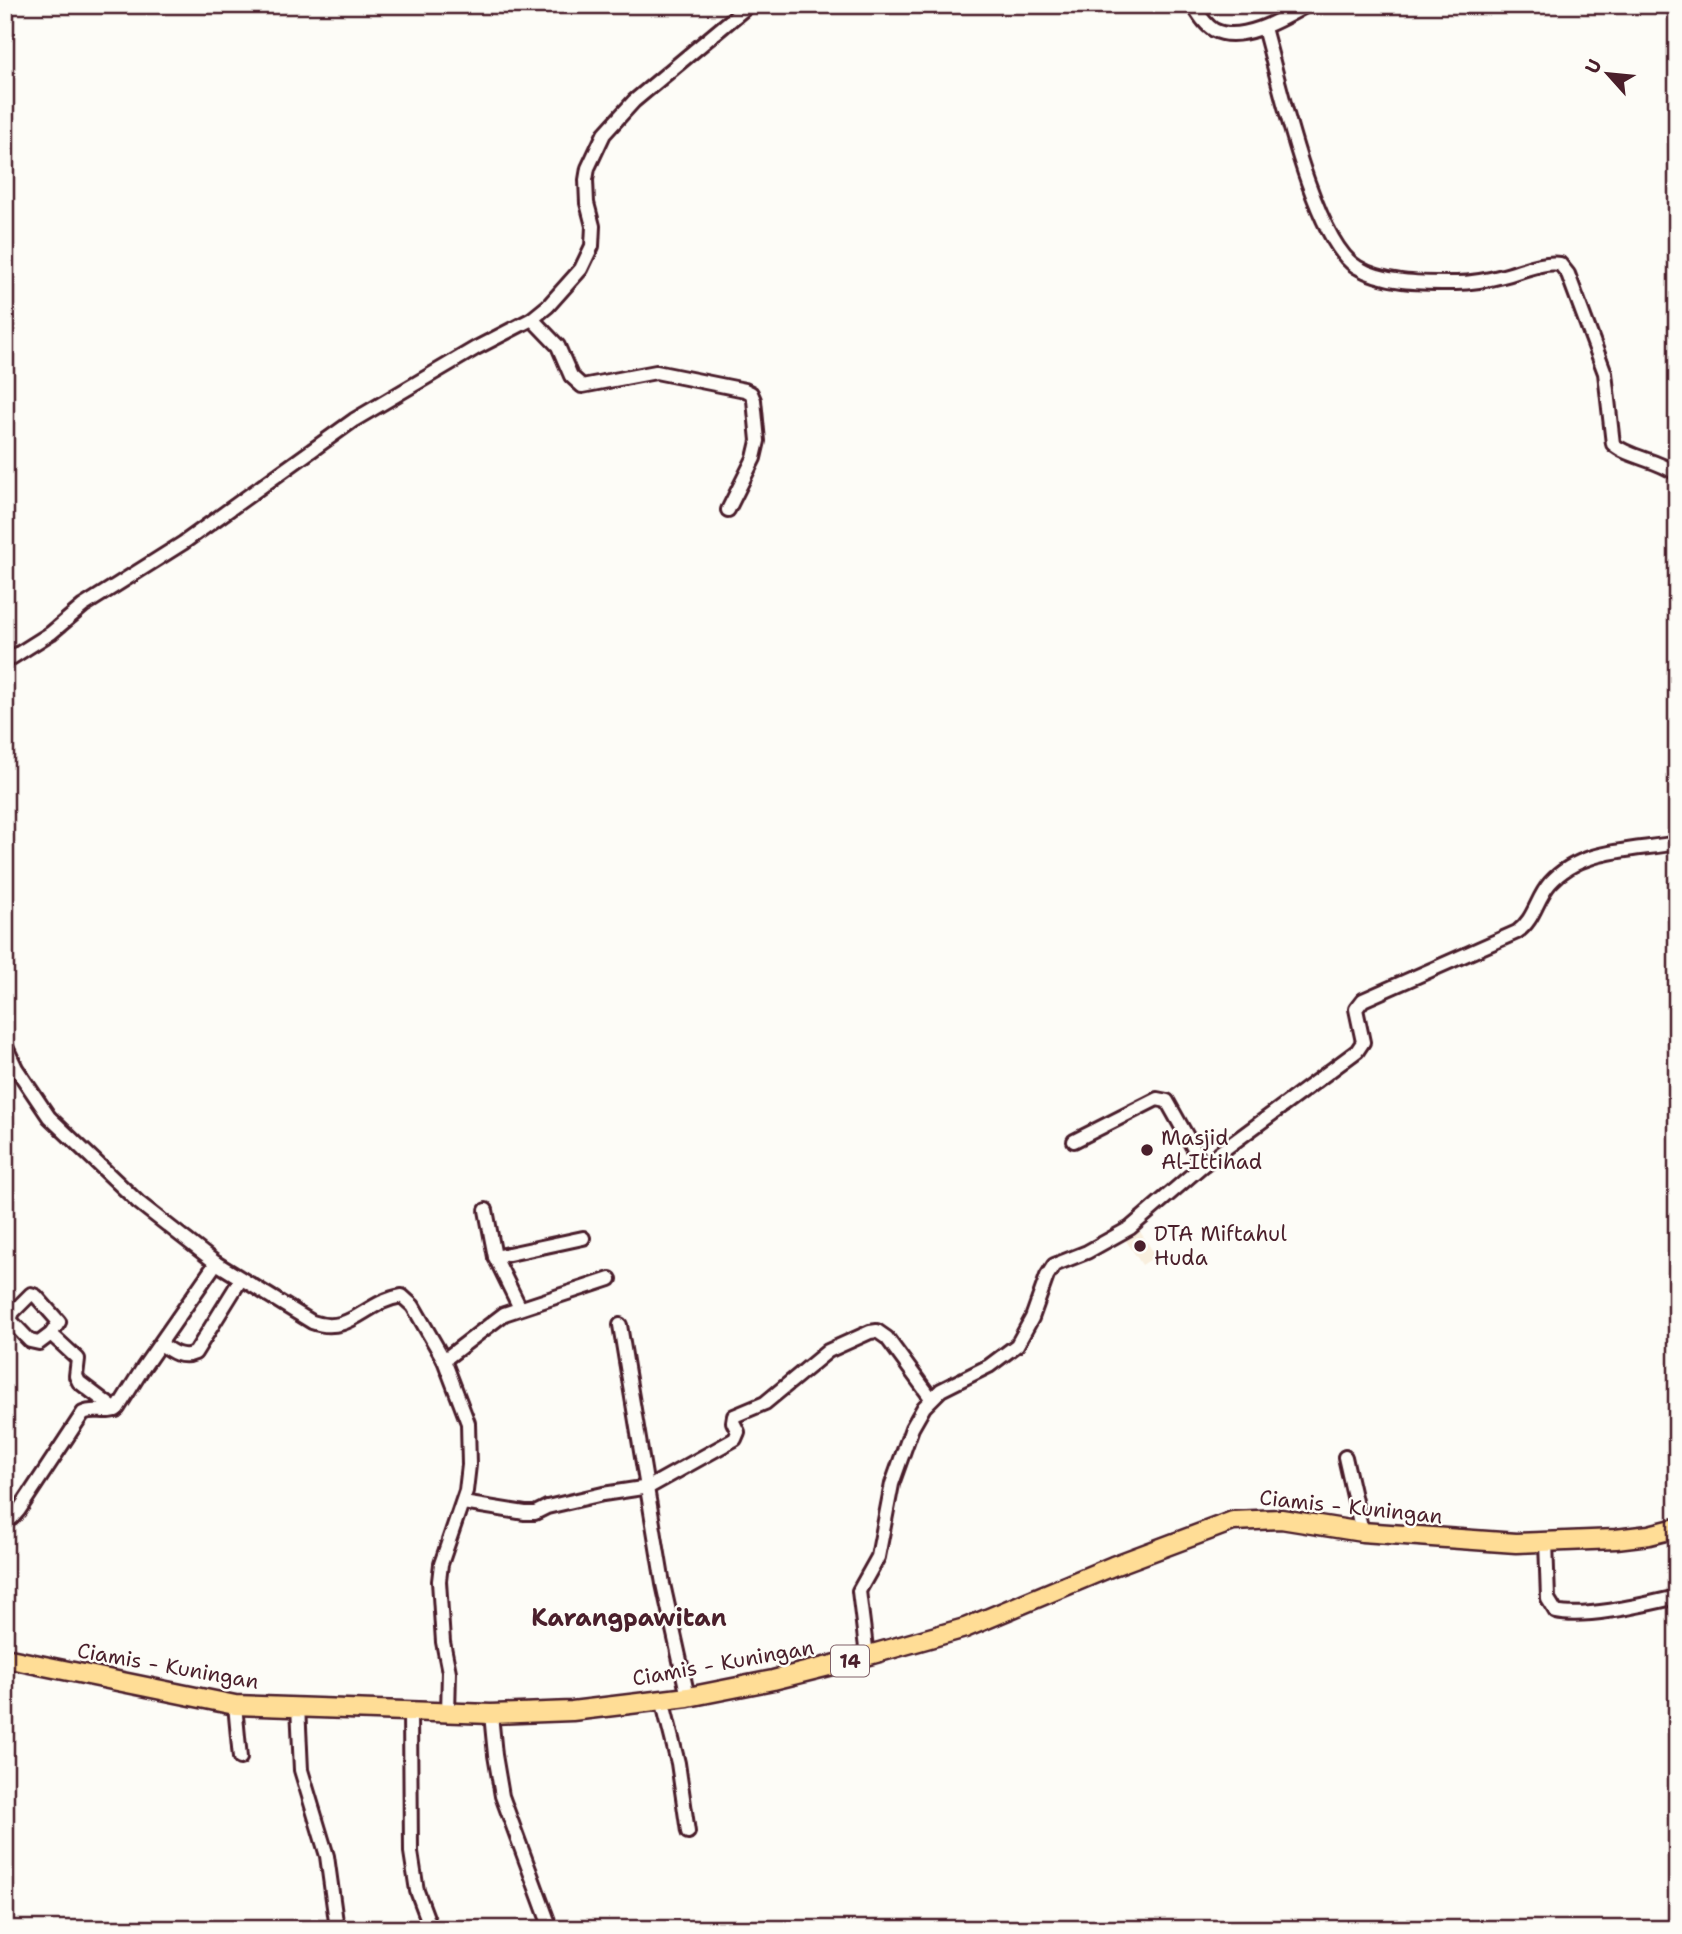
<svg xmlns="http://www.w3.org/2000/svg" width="1682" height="1934" font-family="'Shantell Sans',sans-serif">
<rect width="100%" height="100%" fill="#fdfcf7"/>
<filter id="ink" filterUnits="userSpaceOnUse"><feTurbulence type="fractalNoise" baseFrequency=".0143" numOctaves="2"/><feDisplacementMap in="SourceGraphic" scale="14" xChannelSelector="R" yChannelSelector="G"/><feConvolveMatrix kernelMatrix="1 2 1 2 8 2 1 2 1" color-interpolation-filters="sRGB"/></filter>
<g filter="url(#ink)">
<polygon fill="#f9efde" points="1137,1227 1156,1256 1142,1265 1123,1236"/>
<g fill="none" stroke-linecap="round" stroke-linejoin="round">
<g stroke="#4a1f2b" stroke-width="18">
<g id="minor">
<path d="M 1193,5 C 1199,14 1205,25 1214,30 C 1241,44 1284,18 1307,5"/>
<path d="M 1264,28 C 1279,80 1313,241 1357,267 C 1384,284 1425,283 1456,283 C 1471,283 1488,280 1503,276 C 1520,272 1542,261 1560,264 L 1568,274 L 1605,373 L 1613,444 C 1629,458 1657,459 1677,474"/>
<polyline points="532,319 558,346 571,376 582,386 656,372 745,390 751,393 754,400 758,441 754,458 728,510"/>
<polyline points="5,662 51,633 83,606 183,543 354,420 476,348 532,319 548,306 581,269 592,246 593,226 587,203 586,180 588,168 604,134 634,101 749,5"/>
<path d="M 5,1045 L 16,1068 L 49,1117 L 138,1202 L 216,1263 L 312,1322 C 351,1336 365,1301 402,1296 L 413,1306 L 444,1360"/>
<polyline points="1074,1141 1157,1099 1167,1101 1203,1165"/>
<polyline points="486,1210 495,1257"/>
<polygon points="31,1294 36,1296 59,1322 51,1334 39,1343 30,1341 10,1320 13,1312"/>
<polyline points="520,1308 495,1257 583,1238"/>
<polyline points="620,1325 663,1584 688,1697"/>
<polyline points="51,1334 78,1359 76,1376 79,1382 116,1410"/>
<path d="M 161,1344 C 171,1352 182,1359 195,1353 L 241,1279"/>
<polyline points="1345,1457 1362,1532"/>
<polyline points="463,1503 525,1513 535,1513 547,1507 603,1494 649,1487 735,1439 738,1432 733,1422 734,1416 765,1403 828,1351 870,1332 877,1331 887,1338 931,1398"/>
<path d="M 5,1520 L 12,1518 L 19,1510 L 83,1413 C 94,1407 108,1415 118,1408 L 143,1368 L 216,1263"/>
<path d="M 1546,1541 L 1548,1599 L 1556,1612 C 1586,1619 1646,1604 1677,1597"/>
<path d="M 867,1656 L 859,1591 L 878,1557 L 892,1484 L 912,1428 L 924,1407 L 941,1390 L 989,1366 L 1017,1345 L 1032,1318 L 1047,1276 L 1054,1265 L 1087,1252 L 1130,1228 L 1203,1165 L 1357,1051 L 1363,1042 L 1356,1009 L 1363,1000 L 1517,932 C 1535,919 1536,899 1550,883 C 1581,848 1634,851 1677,843"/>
<polyline points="662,1699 678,1763 688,1832"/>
<polyline points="235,1705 240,1758"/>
<polyline points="298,1706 301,1770 327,1856 337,1929"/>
<polyline points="410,1710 411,1852 417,1891 429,1923"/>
<polyline points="448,1713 449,1672 443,1642 439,1581 441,1564 466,1491 469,1465 468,1423 444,1360 504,1314 610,1279"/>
<polyline points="491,1714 495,1755 502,1796 551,1929"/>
</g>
</g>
<g stroke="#4a1f2b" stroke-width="23">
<polyline id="highway" points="5,1658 235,1705 491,1714 572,1711 688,1697 773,1680 837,1664 965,1628 1113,1566 1233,1521 1281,1519 1362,1532 1516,1543 1616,1539 1649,1535 1677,1528"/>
</g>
<use href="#minor" stroke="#fdfcf7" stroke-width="12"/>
<use href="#highway" stroke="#ffdd96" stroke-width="18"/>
</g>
</g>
<g fill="#4a1f2b" stroke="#fdfcf7" stroke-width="2.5">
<circle cx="1147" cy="1150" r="7"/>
<circle cx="1140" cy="1246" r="7"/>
</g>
<g text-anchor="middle" stroke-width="5" stroke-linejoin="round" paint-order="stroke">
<rect fill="#fdfcf7" stroke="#806168" stroke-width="2" x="831" y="1645.5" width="38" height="31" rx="5"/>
<g font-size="19" font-weight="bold" fill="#4a1f2b">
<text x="850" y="1668">14</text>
</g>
<g font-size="21" fill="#4a1f2b" stroke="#fdfcf7" text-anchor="start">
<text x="1161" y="1145">Masjid<tspan x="1161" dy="24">Al-Ittihad</tspan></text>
<text x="1154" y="1241">DTA Miftahul<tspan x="1154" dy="24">Huda</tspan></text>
</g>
<g font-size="21" fill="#4a1f2b" stroke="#fdfcf7">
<text transform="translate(1351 1507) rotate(6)" y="7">Ciamis - Kuningan</text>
<text transform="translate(723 1663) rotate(-10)" y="7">Ciamis - Kuningan</text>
<text transform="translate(168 1666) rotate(10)" y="7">Ciamis - Kuningan</text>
</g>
<g font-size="24" font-weight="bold" fill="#4a1f2b" stroke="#fdfcf7">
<text x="629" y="1626">Karangpawitan</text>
</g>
</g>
<rect width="1682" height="1934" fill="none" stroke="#fdfcf7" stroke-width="28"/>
<rect x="14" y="14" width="1654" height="1906" fill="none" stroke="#4a1f2b" stroke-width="2.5" filter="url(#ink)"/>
<g transform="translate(1608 74) rotate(297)" stroke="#fdfcf7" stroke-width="5" paint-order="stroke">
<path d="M0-5L12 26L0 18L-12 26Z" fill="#4a1f2b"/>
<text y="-10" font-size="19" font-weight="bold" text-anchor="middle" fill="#4a1f2b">U</text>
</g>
</svg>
